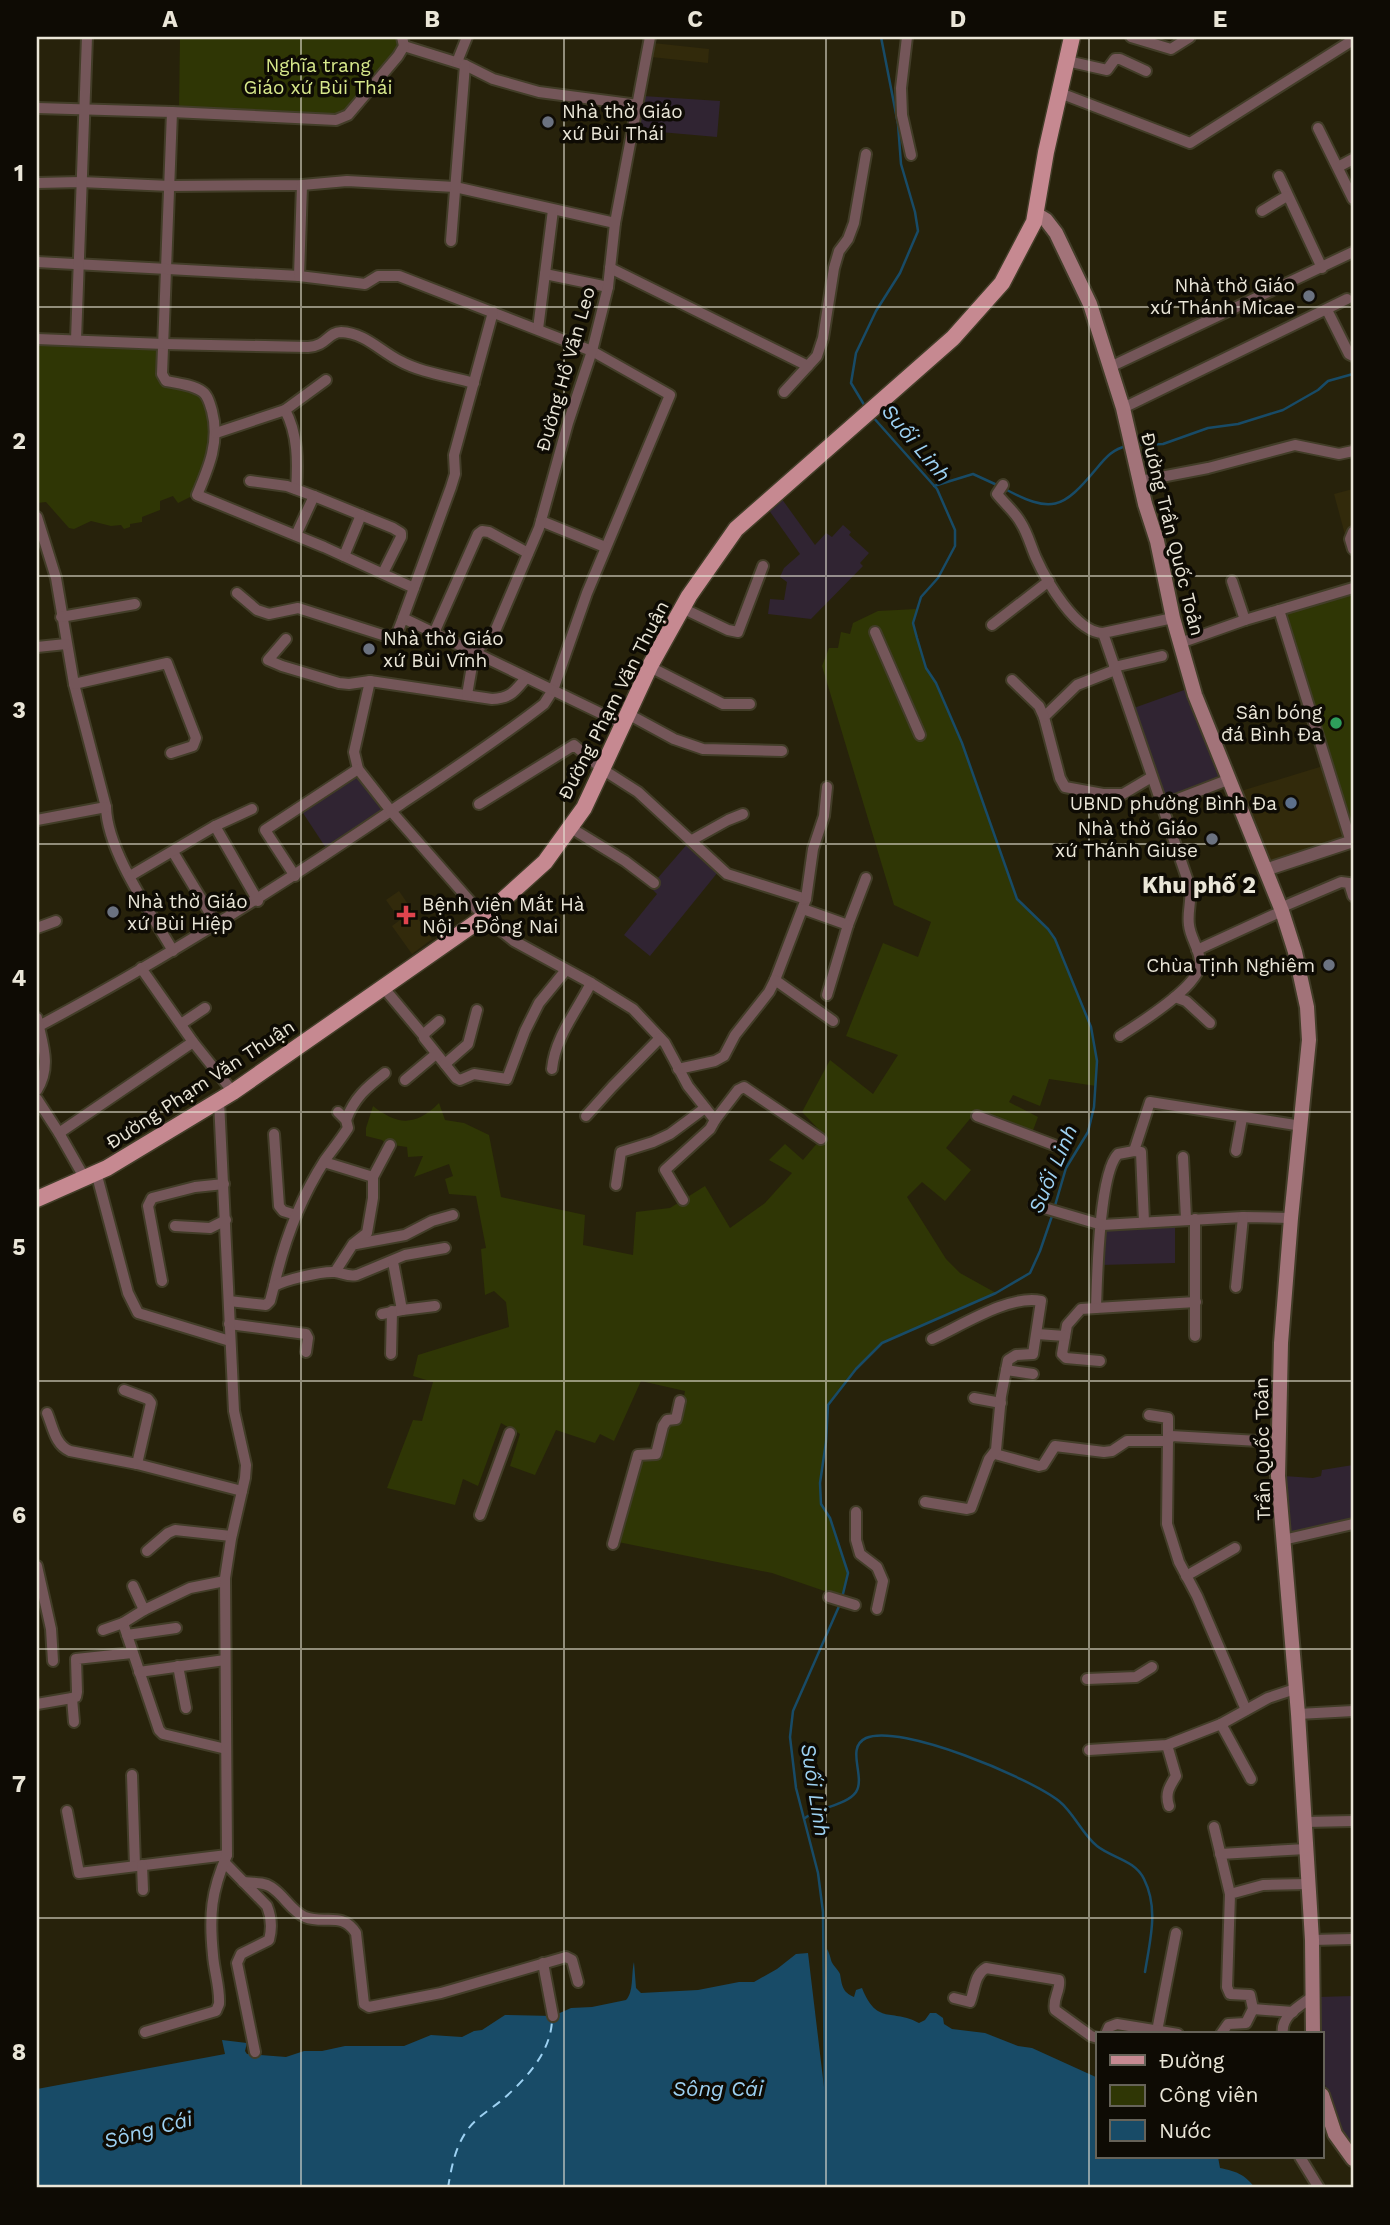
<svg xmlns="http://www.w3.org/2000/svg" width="1390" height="2225" font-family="'Work Sans',sans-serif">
<rect width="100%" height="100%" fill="#27220b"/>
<g fill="#322a0b">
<polygon points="653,43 709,49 708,63 651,57"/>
<polygon points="1353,489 1353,541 1347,542 1334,494"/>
<polygon points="1323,766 1346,838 1268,862 1241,791"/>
<polygon points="399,891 432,939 412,954 392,926 400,920 386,900"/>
</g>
<g fill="#302432">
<polygon points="643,96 720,101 717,137 637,130"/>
<polygon points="779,495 815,545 826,533 832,537 843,525 851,532 849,535 869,553 860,563 863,566 811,619 768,614 770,599 784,600 787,582 780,577 784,568 800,554 766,506"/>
<polygon points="1187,689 1223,777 1163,801 1131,709"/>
<polygon points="357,774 386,811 328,851 301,810"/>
<polygon points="689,842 718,872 650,956 624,935 657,894 650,887"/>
<polygon points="1175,1225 1175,1263 1101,1265 1102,1242 1105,1229"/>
<polygon points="1353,1465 1353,1521 1289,1535 1284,1476 1313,1478 1321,1476 1322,1470"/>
<polygon points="1353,1996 1353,2147 1351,2148 1340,2131 1322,2075 1322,2034 1318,2034 1318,1997"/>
</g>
<g fill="#2f3605">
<polygon points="180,37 399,37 400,46 341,115 179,108"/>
<polygon points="37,341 160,348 158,374 202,396 213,433 208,458 194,495 178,503 173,496 160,501 160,510 142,517 142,522 130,524 130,527 124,529 121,525 111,526 91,521 74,529 69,528 46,502 37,503"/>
<polygon points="1353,592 1353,834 1283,612"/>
<path d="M 917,609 L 913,624 L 926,668 L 936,683 L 962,743 L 1016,899 L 1048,929 L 1055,939 L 1091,1027 L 1097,1061 L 1096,1086 L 1049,1079 L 1040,1106 L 1013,1095 L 1009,1102 L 1038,1117 L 1032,1133 L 973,1115 L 946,1148 L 971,1170 L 945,1201 L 922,1182 L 907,1197 L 946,1259 L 960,1273 L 996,1293 L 882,1343 L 856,1369 L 828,1405 L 826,1442 L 820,1483 L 821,1504 L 830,1518 L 848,1573 L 842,1597 L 772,1573 L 618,1542 L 641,1457 L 653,1459 L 666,1427 L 680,1418 L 685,1391 L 641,1381 L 614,1441 L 600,1434 L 595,1443 L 556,1430 L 535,1475 L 510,1466 L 520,1434 L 501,1423 L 478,1486 L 463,1479 L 455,1505 L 387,1488 L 413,1420 L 422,1421 L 433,1382 L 413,1376 L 418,1355 L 509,1327 L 506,1302 L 494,1291 L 485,1295 L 481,1249 L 486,1248 L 476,1196 L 449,1194 L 445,1179 L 453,1176 L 449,1164 L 414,1177 L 423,1156 L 408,1157 L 407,1147 L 386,1144 L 382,1140 L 366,1136 L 366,1128 L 373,1106 C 398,1126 416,1126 439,1103 L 445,1120 L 464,1123 L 489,1135 L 501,1197 L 585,1215 L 583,1245 L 633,1255 L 636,1212 L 670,1208 L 705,1186 L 730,1228 L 765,1203 L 792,1173 L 769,1160 L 785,1144 L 803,1160 L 824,1135 L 802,1112 L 830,1060 L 873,1094 L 898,1055 L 846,1036 L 883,943 L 918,957 L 931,922 L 894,905 L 822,666 L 829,648 L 838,648 L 841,632 L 850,634 L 853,623 L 878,611 Z"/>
</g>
<path fill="#184b67" d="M 827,1949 C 829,1952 830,1956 831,1960 C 832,1965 838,1969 840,1974 C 842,1985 842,1992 854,1997 L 856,1990 L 862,1988 C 877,2026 892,2008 919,2023 L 925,2020 L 930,2013 L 936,2013 L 943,2018 L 944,2024 L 952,2029 L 985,2033 L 1018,2046 L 1032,2048 L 1098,2078 L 1098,2157 L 1218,2157 L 1220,2168 C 1235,2171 1245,2174 1255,2188 L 37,2188 L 37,2089 L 225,2054 L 222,2040 L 247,2043 L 245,2051 L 247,2054 L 286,2057 L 304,2051 L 322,2051 L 345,2046 L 404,2046 L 431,2035 L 462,2037 L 474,2031 L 482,2030 L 505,2015 L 553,2016 L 571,2008 L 592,2007 L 626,2000 C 634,1992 631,1974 634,1962 L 636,1988 L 641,1993 L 698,1990 L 739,1982 L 754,1982 L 777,1969 L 796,1954 L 808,1953 L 824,2087 Z"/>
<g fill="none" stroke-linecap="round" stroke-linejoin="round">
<g stroke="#184b67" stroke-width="2.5">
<polyline points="866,408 851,383 856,353 876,311 900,273 918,231 915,212 901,164 898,124 881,37"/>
<polyline points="872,416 937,489 955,530 955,546 938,578 921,597 913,623 917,638 926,668 936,683 962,743 1017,899 1048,929 1055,939 1091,1027 1097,1061 1094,1107 1088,1132 1066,1168 1054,1209"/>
<polyline points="1137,445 1163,444 1208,428 1238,424 1283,410 1318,390 1328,381 1353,374"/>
<polyline points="934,486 973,474 997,485"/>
<path d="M 1003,488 C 1052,514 1062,510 1097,468 C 1106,457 1113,449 1127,446"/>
<polyline points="842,1598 848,1573 830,1518 821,1504 820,1483 826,1442 828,1405 856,1369 882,1343 996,1293 1030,1273 1040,1251 1052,1216"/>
<path d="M 805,1818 C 820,1807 847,1805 856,1792 C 866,1776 845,1748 866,1738 C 900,1723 1030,1778 1059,1801 C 1074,1813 1082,1834 1097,1846 C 1112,1858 1135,1860 1144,1879 C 1159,1909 1150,1940 1145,1972"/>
<polyline points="825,2095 823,1912 818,1873 796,1788 790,1737 793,1711 840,1604"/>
</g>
<path stroke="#9dd1f2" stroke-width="2" stroke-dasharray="9 7" stroke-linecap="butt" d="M 448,2188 C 451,2169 455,2148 466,2132 C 475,2118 490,2110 502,2100 C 526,2079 551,2052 552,2020"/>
<g stroke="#423d28" stroke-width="14">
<g id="minor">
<polyline points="907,37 901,88 902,115 911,155"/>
<polyline points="1131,37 1171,49 1190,37"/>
<polyline points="404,46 465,65 493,79 539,92 638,105"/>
<polyline points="1067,61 1107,70 1115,59 1120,59 1146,71"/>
<polyline points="457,62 467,37"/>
<polyline points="1060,93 1190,143 1353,40"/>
<polyline points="37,108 172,112 336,120 348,115 398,56 404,46 402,37"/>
<path d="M 172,112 L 162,374 L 166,381 C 177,383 194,385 203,392 C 208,396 210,404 212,411 C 220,441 209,467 197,495 L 324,547 L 414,588"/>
<polyline points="1318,128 1353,199"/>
<polyline points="1338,167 1353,159"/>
<polyline points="1279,176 1322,268"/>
<polyline points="37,183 81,182 170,186 302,185 347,181 455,187 615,223"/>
<polyline points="1262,211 1287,196"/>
<polyline points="451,241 465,65"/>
<path d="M 37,262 L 299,276 L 365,284 L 378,276 L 399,276 L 592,351 L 670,395 L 587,593 L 553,690 L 544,704 C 498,740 449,772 401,804 C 282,885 165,959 39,1026"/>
<polyline points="610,268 808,366"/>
<polyline points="545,274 608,287"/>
<polyline points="299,276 302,185"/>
<polyline points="1327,310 1349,354 1353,356"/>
<polyline points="538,329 553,210"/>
<path d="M 37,339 L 164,344 L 308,347 C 327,346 328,332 341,332 C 365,333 380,351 400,361 C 422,373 450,376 474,383"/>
<polyline points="76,340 87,37"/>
<polyline points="1110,367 1353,252"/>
<polyline points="784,392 817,356 823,338 834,268 839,251 848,239 854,223 866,154"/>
<polyline points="1123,408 1347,299"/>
<polyline points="285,410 326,380"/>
<path d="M 216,433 L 285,410 C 298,434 298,462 296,489"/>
<polyline points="250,481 287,486 314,496"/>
<polyline points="1140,481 1208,468 1295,445 1339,454 1353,451"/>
<path d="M 1003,485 L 997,494 C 1005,504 1015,512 1021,523 C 1028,534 1031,547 1036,558 C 1046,580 1076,633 1103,633"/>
<path d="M 37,517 L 56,578 L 74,684 L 106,807 C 107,851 151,913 173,951"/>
<polyline points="541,521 605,547"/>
<polyline points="1353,532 1350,539 1353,549"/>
<polyline points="296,535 314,496 393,528 401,533 401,537 383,573"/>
<polyline points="344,556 361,515"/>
<polyline points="1232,581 1245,620"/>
<polyline points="237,593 257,610 269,614 298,608 392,638 396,636 403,618 623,724"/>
<polyline points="682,608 728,630 738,632 763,566"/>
<polyline points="1279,610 1351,842"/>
<polyline points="61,617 135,604"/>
<polyline points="403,618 451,487 455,474 454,455 493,312"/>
<polyline points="992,625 1049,581"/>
<polyline points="875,632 920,735"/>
<polyline points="434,633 478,534 482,531 489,532 528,553"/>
<path d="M 286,639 L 268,660 L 282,666 L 339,683 L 349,684 L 370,681 L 492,699 C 511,698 514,692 526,678"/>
<polyline points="1180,643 1245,620 1353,588"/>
<polyline points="37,647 66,644"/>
<polyline points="474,654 496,629 539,528 568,423 592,351 608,287 615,223 650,37"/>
<polyline points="650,667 723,704 750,704"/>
<polyline points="1114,667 1162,656"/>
<polyline points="1115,670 1077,685 1044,717 1060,778 1065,787 1103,794 1123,794 1150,778"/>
<polyline points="1012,680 1039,706 1044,717"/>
<polyline points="370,681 354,752 358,769 391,811 484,917 514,941 591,983 633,1009 665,1043 688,1086 715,1120 710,1129 665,1170 683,1200"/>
<polyline points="74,684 167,663 196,738 193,746 171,753"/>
<polyline points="467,695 474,654"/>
<polyline points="628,714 674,739 703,749 782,751"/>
<polyline points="479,804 574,745 602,769 638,792 727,874 806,899 775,980 769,992 735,1035 724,1056 715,1061 678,1069"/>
<polyline points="1160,806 1230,779"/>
<polyline points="37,820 106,807"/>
<polyline points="215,826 258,901"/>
<polyline points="571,828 625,861 654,883"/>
<polyline points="692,840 728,820 743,814"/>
<polyline points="173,852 217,925"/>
<polyline points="130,876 215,826 252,809"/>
<polyline points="295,876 265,830 358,769"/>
<polyline points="806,899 813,849 824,816 827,787"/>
<polyline points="1280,908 1341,882 1349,883 1353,896"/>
<polyline points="803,909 848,925 866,878"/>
<polyline points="37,928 56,921"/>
<polyline points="1197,950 1282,911"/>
<polyline points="141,968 193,1042 233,1092"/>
<polyline points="775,980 833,1021"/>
<polyline points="383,987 424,1036"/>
<polyline points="827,995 848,925"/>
<polyline points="1175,997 1186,1001 1210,1023"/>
<path d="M 37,1018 C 42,1043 52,1066 37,1090"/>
<polyline points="439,1021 425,1033 424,1038 456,1078 460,1080 474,1074 507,1079 525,1031 539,1003 566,970"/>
<polyline points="181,1024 205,1008"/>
<path d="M 1120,1036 C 1138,1024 1203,985 1200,961 C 1199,948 1190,937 1189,925 C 1187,912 1192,900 1190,887 L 1103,633 L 1173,618"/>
<polyline points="445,1064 468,1044 477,1010"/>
<path d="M 552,1069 C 555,1037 577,1011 591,983"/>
<polyline points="405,1080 436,1054"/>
<polyline points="37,1099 59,1133 84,1177"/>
<polyline points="586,1116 612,1087 660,1038"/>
<polyline points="977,1116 1054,1145"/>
<path d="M 346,1120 C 354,1098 367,1087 385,1073"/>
<polyline points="715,1120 738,1090 744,1087 821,1139"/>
<polyline points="59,1133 193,1042"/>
<polyline points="274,1134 279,1206 283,1211 296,1215"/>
<path d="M 1134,1151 L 1118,1154 C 1099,1173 1097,1278 1096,1308 L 1196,1302"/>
<polyline points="1236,1151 1242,1118"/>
<polyline points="1183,1157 1186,1219"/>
<polyline points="324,1162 373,1177"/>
<polyline points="96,1172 128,1293 138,1313 230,1341"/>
<polyline points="616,1185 621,1152 653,1142 670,1134 705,1108"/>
<polyline points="1034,1205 1102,1225 1243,1217 1291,1218"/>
<polyline points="1144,1222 1141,1152 1134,1151 1150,1102 1302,1126"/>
<polyline points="175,1226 210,1228 226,1220"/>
<polyline points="356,1244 405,1235 432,1221 453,1215"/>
<polyline points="335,1272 353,1244 367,1233 373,1198 373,1177 390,1145"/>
<polyline points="162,1281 148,1206 152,1198 195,1187 224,1184"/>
<path d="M 274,1286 C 284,1241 300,1199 325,1160 C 333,1149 341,1139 348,1128 L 346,1120 L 338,1112"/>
<polyline points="1236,1287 1243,1217"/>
<path d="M 229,1301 L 266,1305 L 270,1301 L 274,1286 C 285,1280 321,1271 335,1272 C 343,1273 348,1277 357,1275 L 405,1255 L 445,1248"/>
<polyline points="1096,1308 1081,1309 1067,1325 1062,1354 1066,1358 1100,1361"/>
<polyline points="402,1310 435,1306"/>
<polyline points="382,1314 402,1310 393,1262"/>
<polyline points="229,1324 306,1334 308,1338 306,1352"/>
<polyline points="1037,1334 1065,1336"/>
<polyline points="1195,1336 1195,1219"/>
<polyline points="391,1354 392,1311"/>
<polyline points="1006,1370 1033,1374"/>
<polyline points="124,1390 148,1399 151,1403 137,1464"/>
<polyline points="974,1398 1001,1403"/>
<path d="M 47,1413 C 53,1427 55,1445 70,1451 L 137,1464 L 242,1491"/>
<polyline points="1149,1415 1168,1418 1168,1437"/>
<polyline points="995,1454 1039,1466 1043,1465 1055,1446 1104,1452 1112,1451 1127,1441 1168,1441"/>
<path d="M 925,1502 L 967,1509 L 971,1508 L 989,1459 L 996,1450 L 1001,1396 L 1008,1360 L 1016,1355 L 1033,1354 L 1041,1301 C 1010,1294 961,1326 932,1339"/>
<polyline points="856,1512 856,1540 860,1554 877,1567 883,1581 877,1609"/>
<polyline points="480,1515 510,1433"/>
<polyline points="1283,1540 1353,1524"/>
<polyline points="613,1544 638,1455 656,1454 663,1426 667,1420 676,1419 680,1401"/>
<polyline points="147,1551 168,1533 175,1530 231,1536"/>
<polyline points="37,1566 51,1629 53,1661"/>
<polyline points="1186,1576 1235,1548"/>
<polyline points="133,1586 144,1610 190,1588 225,1581"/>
<polyline points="829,1597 855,1605"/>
<polyline points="144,1610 123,1623 159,1730 163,1734 226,1749"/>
<polyline points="103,1630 123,1623"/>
<polyline points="127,1635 176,1628"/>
<polyline points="178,1666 186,1708"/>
<polyline points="139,1672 225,1660"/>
<polyline points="1087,1679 1136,1677 1152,1667"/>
<polyline points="37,1704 72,1698"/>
<polyline points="1246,1710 1197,1596 1179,1562 1167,1524 1168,1441 1171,1436 1278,1442"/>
<polyline points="1298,1714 1353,1711"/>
<polyline points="74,1722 72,1698 76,1697 77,1692 76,1659 132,1653"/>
<polyline points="1221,1724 1251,1779"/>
<path d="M 1167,1745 L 1176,1776 C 1169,1787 1165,1794 1169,1806"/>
<polyline points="1089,1750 1167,1745 1221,1724 1268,1698 1295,1689"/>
<polyline points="132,1775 135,1866"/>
<polyline points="67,1811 79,1873 227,1855"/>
<polyline points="1305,1822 1353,1821"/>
<polyline points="1214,1827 1230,1894"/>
<polyline points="1220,1854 1306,1849"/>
<path d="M 224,1862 L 267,1906 C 271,1916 272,1929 269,1940 L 241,1954 L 237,1963 L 255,2052"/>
<polyline points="142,1865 143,1890"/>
<path d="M 243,1882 C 252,1883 264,1882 271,1887 C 284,1895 291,1911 305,1917 C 325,1925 342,1911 356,1933 L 364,2004 L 369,2007 L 441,1993 L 566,1957 L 572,1960 L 578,1982"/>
<polyline points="1312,1940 1353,1939"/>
<polyline points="543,1963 553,2016"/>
<path d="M 954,1998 L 970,2002 C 975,1990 974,1975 986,1968 L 1059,1980 C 1061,1990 1052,1999 1055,2010 L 1091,2036 L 1098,2038"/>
<polyline points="1253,2009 1293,2012"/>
<polyline points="1157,2031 1176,1933"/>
<path d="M 145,2032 L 216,2011 L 219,2004 C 220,1987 214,1971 213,1955 C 209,1915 211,1892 227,1855 L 225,1578 L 231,1539 L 245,1478 L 246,1465 L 234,1411 L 219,1101"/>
<polyline points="1106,2034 1109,2027 1117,2024 1178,2034"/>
<polyline points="1221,2034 1228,2024 1246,2023 1253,2009 1250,1995 1230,1994 1227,1987 1230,1894 1263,1885 1308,1884"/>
<path d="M 1283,2034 C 1280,2016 1300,2006 1312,1997"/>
<polyline points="1300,2157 1319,2188"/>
</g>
</g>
<g stroke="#423d28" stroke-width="16">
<polyline id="tertiary" points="1265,870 1353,841"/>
</g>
<g stroke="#423d28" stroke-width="18">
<g id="secondary">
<polyline points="1036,214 1046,220 1056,233 1090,304 1123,408 1145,504 1157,541 1173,618 1195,695 1282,911 1295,952 1307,1007 1309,1040 1291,1218 1281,1343 1278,1476 1298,1714 1312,1940 1313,2034"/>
<polyline points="1322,2095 1335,2134 1353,2159"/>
</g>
</g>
<g stroke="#423d28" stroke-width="19">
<polyline id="primary" points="37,1199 107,1168 233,1092 484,917 545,862 584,808 651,664 689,596 736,529 953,338 1002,283 1034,222 1046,152 1072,37"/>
</g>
<use href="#minor" stroke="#745659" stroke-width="10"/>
<use href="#tertiary" stroke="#745659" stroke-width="12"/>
<use href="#secondary" stroke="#a27379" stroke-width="14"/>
<use href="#primary" stroke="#c68991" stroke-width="16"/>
</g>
<path fill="none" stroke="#eae6d8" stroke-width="2" stroke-opacity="0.55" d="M 301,37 L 301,2188M 564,37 L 564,2188M 826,37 L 826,2188M 1089,37 L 1089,2188M 37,307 L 1353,307M 37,576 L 1353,576M 37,844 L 1353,844M 37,1112 L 1353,1112M 37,1381 L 1353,1381M 37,1649 L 1353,1649M 37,1918 L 1353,1918"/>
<g fill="#6b7280" stroke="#0e0b04" stroke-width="2.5">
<circle cx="548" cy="122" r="7"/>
<circle cx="1309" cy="296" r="7"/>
<circle cx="369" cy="649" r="7"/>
<circle cx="1212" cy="839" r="7"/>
<circle cx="113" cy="912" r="7"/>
<circle cx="1329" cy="965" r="7"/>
</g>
<circle fill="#2e9e5b" stroke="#0e0b04" stroke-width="2.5" cx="1336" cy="723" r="7"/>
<circle fill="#5c6f8a" stroke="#0e0b04" stroke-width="2.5" cx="1291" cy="803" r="7"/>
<path fill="#e0444e" stroke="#0e0b04" stroke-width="2.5" d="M402.5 904.5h7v7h7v7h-7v7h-7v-7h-7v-7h7z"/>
<g text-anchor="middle" stroke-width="7" stroke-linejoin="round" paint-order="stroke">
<g font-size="19" fill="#d7e88b" stroke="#0e0b04">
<text x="318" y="72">Nghĩa trang<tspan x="318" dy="22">Giáo xứ Bùi Thái</tspan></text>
</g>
<g font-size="19" fill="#eae6d8" stroke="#0e0b04" text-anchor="end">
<text x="562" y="118" text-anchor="start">Nhà thờ Giáo<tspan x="562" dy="22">xứ Bùi Thái</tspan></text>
<text x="1295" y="292">Nhà thờ Giáo<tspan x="1295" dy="22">xứ Thánh Micae</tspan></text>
<text x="383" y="645" text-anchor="start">Nhà thờ Giáo<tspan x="383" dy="22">xứ Bùi Vĩnh</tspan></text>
<text x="1322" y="719">Sân bóng<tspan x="1322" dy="22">đá Bình Đa</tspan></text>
<text x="1277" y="810">UBND phường Bình Đa</text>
<text x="1198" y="835">Nhà thờ Giáo<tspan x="1198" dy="22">xứ Thánh Giuse</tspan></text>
<text x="127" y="908" text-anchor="start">Nhà thờ Giáo<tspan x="127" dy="22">xứ Bùi Hiệp</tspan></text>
<text x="422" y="911" text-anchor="start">Bệnh viện Mắt Hà<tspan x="422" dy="22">Nội - Đồng Nai</tspan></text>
<text x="1315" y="972">Chùa Tịnh Nghiêm</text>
</g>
<g font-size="19" fill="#eae6d8" stroke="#0e0b04">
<text transform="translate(565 369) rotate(-74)" y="7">Đường Hồ Văn Leo</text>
<text transform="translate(1173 534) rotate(76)" y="7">Đường Trần Quốc Toản</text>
<text transform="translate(613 700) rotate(-63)" y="7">Đường Phạm Văn Thuận</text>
<text transform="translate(200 1084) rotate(-33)" y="7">Đường Phạm Văn Thuận</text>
<text transform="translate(1262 1449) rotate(-91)" y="7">Trần Quốc Toản</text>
</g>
<g font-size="21" font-style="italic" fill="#9dd1f2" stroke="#0e0b04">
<text transform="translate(916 443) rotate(50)" y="7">Suối Linh</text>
<text transform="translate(1053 1169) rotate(-67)" y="7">Suối Linh</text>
<text transform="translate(815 1790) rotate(81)" y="7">Suối Linh</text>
<text x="718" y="2096">Sông Cái</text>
<text transform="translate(148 2130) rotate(-15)" y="7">Sông Cái</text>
</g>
<g font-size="23" font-weight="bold" fill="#eae6d8" stroke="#0e0b04">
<text x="1199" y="893">Khu phố 2</text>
</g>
</g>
<rect width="1390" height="2225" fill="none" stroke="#0e0b04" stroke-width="77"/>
<rect x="1096" y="2032" width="228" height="126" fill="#0e0b04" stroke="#666359" stroke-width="2"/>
<rect x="1110" y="2055" width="35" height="10" fill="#c68991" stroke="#666359" stroke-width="2"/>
<text x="1159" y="2068" font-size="21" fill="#eae6d8">Đường</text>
<rect x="1110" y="2085" width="35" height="21" fill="#2f3605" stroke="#666359" stroke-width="2"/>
<text x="1159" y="2102" font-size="21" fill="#eae6d8">Công viên</text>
<rect x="1110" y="2120" width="35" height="21" fill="#184b67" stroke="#666359" stroke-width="2"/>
<text x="1159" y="2138" font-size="21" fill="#eae6d8">Nước</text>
<rect x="38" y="38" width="1314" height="2148" fill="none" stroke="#eae6d8" stroke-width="2.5"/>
<g font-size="23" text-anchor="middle" font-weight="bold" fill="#eae6d8">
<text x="170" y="27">A</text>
<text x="432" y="27">B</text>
<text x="695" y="27">C</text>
<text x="958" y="27">D</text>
<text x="1220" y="27">E</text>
<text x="19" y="181">1</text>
<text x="19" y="449">2</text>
<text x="19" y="718">3</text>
<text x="19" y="986">4</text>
<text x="19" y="1255">5</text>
<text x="19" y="1523">6</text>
<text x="19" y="1792">7</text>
<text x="19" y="2060">8</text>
</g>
</svg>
